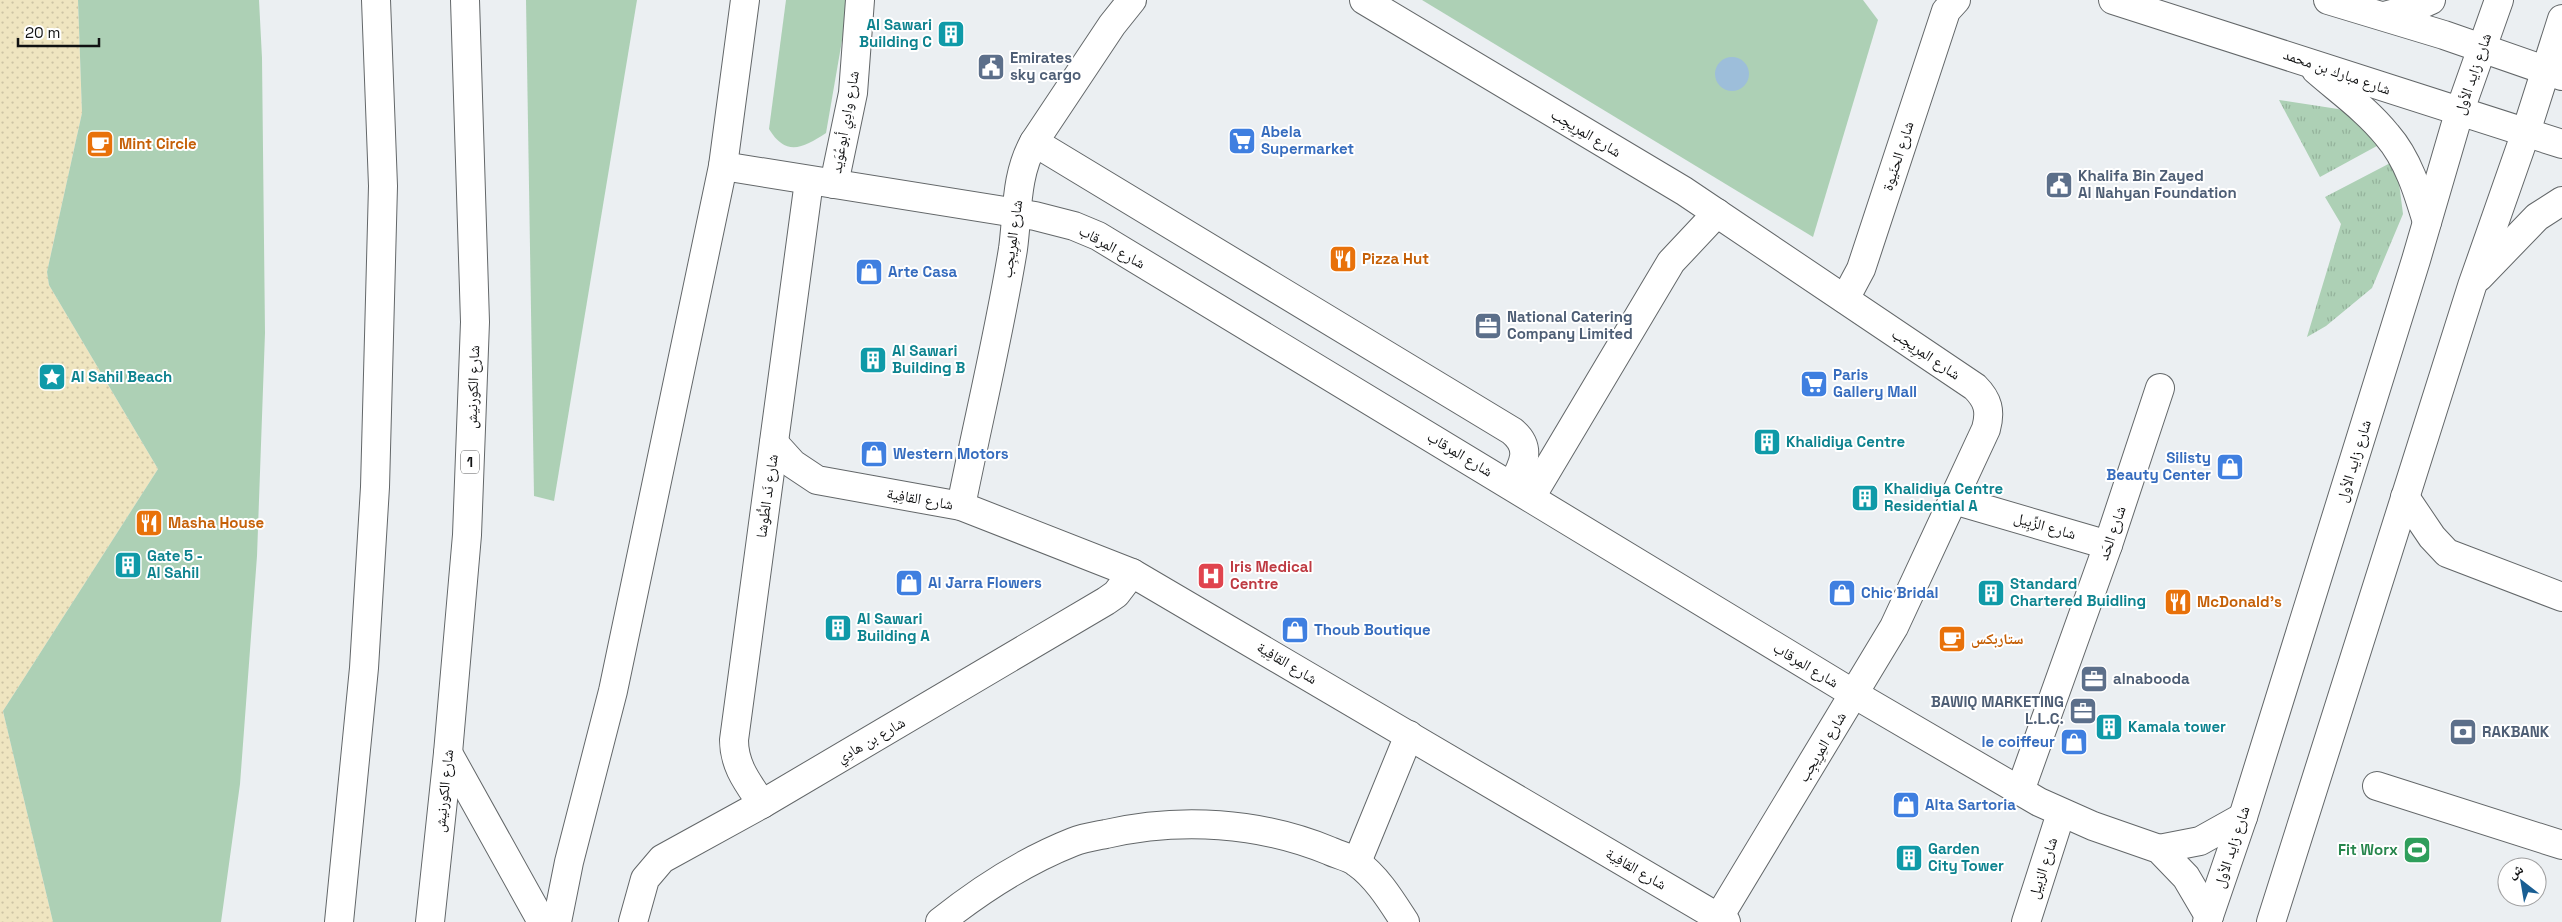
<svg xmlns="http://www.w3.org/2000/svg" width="2562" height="922" font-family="'Space Grotesk','Noto Naskh Arabic',sans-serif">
<defs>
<pattern id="grass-tufts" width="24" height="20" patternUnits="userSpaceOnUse" patternTransform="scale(1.25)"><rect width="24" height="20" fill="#add0b5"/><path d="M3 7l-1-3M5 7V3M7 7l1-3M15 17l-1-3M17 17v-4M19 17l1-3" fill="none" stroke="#94b29b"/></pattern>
<pattern id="sand-dots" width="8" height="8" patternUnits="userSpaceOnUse" patternTransform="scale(1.25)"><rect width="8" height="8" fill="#efe5c0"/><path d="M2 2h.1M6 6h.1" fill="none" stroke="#ccc3a4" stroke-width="1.8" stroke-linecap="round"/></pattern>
</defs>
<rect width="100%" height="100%" fill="#ebeff2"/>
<g fill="url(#grass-tufts)">
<polygon points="2279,100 2338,109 2363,120 2386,141 2320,177"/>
<polygon points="2396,160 2403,214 2372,288 2326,326 2307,337 2341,224 2325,197"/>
</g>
<polygon fill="url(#sand-dots)" points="0,0 78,0 82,113 47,272 49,285 158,469 3,711 53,922 0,922"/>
<g fill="#add0b5">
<polygon points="78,0 259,0 262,58 265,333 257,556 240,784 221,922 53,922 3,711 158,469 49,285 47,272 82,113"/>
<polygon points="526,0 637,0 554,501 534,496"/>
<path d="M 786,0 L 849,0 L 826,133 C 803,148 786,157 769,129 Z"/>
<polygon points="1422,0 1863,0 1878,20 1813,237"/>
</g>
<circle fill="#9dbeda" cx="1732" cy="74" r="17"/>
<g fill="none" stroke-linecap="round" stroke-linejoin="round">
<g stroke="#636769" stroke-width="30">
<g id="street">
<path d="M 1364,0 L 1684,191 L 1975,387 C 1988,400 1991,411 1986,429 L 1894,627 L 1719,917"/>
<path d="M 1034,142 L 1512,431 C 1533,448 1523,465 1512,486"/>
<polyline points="723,166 1035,216 1074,226 1098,236 1854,694 2039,802 2093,826 2159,849 2186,877 2209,916"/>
<polyline points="834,184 853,93 860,0"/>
<polyline points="1845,299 1861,269 1946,11 1956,0"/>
<polyline points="774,443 793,464 817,480 961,506 1132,573 1726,922"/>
<polyline points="1531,497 1671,262 1717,213"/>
<polyline points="2405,497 2432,537 2447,553 2562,597"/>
<polyline points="1954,500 2108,545"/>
<path d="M 961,506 C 978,421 999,335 1013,249 C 1018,212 1015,176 1034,142 L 1112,25 L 1132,0"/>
<polyline points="448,753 542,922"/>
<polyline points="2377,786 2562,845"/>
<polyline points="2020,791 2108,545 2160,388"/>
<path d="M 762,804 C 748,783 734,766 734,740 L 809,181"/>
<polyline points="2159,849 2200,841 2243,817"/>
<polyline points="1357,862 1409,735"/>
<polyline points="557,922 569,862 613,691 723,166 745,0"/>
<polyline points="633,922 645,879 662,859 762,804 1106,601 1116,594 1132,573"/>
<path d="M 940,922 C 980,890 1025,861 1073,842 C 1083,838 1096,836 1106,834 C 1180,817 1260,822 1330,851 C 1338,855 1350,857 1357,863 C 1377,877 1392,902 1405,922"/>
<polyline points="2026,922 2061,813"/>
</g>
</g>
<g stroke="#636769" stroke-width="30">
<g id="secondary">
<polyline points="2113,0 2562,144"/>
<polyline points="2328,0 2444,35 2562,76"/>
<polyline points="2384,16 2411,9 2431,0"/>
<path d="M 2316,70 C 2340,91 2367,110 2387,135 C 2408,159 2418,192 2427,222"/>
<polyline points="2479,277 2537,217 2562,201"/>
<polyline points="2207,922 2243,817 2416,260 2459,113 2499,0"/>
<polyline points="2271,922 2472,286 2526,132 2562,19"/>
</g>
</g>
<g stroke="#636769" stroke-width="30">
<g id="highway">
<polyline points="339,922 364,668 375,487 383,186 376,0"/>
<polyline points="430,922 448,753 467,535 475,322 465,0"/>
</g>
</g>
<use href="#street" stroke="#fff" stroke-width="28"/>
<use href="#secondary" stroke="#fff" stroke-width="28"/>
<use href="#highway" stroke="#fff" stroke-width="28"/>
</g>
<defs>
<g id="building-square" transform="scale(1.4375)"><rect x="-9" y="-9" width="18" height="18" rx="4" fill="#0f9aa8" stroke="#fff"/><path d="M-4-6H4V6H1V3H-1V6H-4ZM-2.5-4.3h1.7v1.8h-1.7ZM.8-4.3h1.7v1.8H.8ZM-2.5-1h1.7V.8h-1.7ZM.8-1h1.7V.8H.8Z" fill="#fff"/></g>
<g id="civic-square" transform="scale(1.4375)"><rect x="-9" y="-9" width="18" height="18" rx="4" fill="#5c6f8a" stroke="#fff"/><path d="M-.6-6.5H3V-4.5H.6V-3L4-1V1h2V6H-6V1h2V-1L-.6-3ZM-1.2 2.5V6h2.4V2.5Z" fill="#fff"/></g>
<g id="supermarket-square" transform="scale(1.4375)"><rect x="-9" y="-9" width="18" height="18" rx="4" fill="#3f7fe0" stroke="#fff"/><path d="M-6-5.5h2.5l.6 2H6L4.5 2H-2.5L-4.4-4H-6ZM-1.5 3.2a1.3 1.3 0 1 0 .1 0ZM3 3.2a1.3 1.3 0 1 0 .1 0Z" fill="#fff"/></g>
<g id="cafe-square" transform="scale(1.4375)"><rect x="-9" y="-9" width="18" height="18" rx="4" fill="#e8710a" stroke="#fff"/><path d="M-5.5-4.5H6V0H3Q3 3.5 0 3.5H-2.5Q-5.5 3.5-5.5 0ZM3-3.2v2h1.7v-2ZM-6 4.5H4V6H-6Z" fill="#fff"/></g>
<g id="restaurant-square" transform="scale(1.4375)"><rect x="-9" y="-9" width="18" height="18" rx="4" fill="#e8710a" stroke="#fff"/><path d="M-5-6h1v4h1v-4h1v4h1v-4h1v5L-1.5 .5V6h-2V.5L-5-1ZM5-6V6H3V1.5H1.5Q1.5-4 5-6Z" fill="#fff"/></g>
<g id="shop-square" transform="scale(1.4375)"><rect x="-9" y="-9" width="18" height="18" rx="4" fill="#3f7fe0" stroke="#fff"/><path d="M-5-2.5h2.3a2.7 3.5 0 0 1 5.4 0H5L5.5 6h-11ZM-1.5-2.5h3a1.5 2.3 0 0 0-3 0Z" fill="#fff"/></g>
<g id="office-square" transform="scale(1.4375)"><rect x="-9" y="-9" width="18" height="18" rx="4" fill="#5c6f8a" stroke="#fff"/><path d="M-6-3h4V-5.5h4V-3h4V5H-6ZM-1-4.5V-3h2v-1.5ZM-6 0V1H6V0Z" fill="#fff"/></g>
<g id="sight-square" transform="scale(1.4375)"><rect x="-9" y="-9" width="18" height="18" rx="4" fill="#0f9aa8" stroke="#fff"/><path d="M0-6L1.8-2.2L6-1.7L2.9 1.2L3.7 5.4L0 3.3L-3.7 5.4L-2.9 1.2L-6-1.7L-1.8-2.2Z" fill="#fff"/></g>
<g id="hospital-square" transform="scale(1.4375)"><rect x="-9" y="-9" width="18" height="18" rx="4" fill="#e0444e" stroke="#fff"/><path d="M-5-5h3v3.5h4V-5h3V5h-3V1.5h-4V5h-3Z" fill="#fff"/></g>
<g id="bank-square" transform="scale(1.4375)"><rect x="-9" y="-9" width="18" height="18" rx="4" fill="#5c6f8a" stroke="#fff"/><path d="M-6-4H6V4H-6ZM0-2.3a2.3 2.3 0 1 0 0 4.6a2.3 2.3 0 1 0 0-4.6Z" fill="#fff"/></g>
<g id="stadium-square" transform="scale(1.4375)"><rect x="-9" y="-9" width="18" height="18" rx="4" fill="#2e9e5b" stroke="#fff"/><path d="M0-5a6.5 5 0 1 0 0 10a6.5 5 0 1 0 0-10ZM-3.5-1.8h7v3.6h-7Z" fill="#fff"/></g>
</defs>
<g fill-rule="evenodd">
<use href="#building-square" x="951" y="34"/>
<use href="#civic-square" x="991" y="67"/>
<use href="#supermarket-square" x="1242" y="141"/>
<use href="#cafe-square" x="100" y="144"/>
<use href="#civic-square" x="2059" y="185"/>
<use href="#restaurant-square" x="1343" y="259"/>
<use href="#shop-square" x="869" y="272"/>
<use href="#office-square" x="1488" y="326"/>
<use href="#building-square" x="873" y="360"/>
<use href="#sight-square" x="52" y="377"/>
<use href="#supermarket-square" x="1814" y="384"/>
<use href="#building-square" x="1767" y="442"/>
<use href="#shop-square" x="874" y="454"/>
<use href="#shop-square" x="2230" y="467"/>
<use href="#building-square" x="1865" y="498"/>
<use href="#restaurant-square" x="149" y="523"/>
<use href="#building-square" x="128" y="565"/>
<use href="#hospital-square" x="1211" y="576"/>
<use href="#shop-square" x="909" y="583"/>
<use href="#shop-square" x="1842" y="593"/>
<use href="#building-square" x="1991" y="593"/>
<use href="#restaurant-square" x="2178" y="602"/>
<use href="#building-square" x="838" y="628"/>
<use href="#shop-square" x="1295" y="630"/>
<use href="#cafe-square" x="1952" y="639"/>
<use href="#office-square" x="2094" y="679"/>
<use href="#office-square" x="2083" y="711"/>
<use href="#building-square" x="2109" y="727"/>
<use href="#bank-square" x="2463" y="732"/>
<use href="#shop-square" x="2074" y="742"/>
<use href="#shop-square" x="1906" y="805"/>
<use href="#stadium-square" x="2417" y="850"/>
<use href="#building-square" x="1909" y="858"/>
</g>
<g text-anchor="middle" stroke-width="4" stroke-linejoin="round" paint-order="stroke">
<rect fill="#fff" stroke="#58595a" stroke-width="1" x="461" y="450.5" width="18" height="23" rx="4"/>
<g font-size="14" font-weight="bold" fill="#111213">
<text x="470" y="467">1</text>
</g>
<g font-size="15" font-weight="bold" fill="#0d838f" stroke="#fff" text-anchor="start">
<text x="932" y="30" text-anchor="end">Al Sawari<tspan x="932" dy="17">Building C</tspan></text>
<text x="892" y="356">Al Sawari<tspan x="892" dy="17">Building B</tspan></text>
<text x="71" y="382">Al Sahil Beach</text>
<text x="1786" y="447">Khalidiya Centre</text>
<text x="1884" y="494">Khalidiya Centre<tspan x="1884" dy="17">Residential A</tspan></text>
<text x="147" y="561">Gate 5 -<tspan x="147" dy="17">Al Sahil</tspan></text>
<text x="2010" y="589">Standard<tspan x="2010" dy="17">Chartered Buidling</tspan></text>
<text x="857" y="624">Al Sawari<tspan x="857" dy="17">Building A</tspan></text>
<text x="2128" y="732">Kamala tower</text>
<text x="1928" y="854">Garden<tspan x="1928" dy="17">City Tower</tspan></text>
</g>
<g font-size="15" font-weight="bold" fill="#4e5e75" stroke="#fff" text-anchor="start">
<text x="1010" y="63">Emirates<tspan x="1010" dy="17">sky cargo</tspan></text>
<text x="2078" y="181">Khalifa Bin Zayed<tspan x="2078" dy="17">Al Nahyan Foundation</tspan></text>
<text x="1507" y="322">National Catering<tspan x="1507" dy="17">Company Limited</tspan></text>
<text x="2113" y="684">alnabooda</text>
<text x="2064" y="707" text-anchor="end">BAWIQ MARKETING<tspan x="2064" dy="17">L.L.C.</tspan></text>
<text x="2482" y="737">RAKBANK</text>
</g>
<g font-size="15" fill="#111213" stroke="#fff">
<text transform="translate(2337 72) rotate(19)" y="5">شارع مبارك بن محمد</text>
<text transform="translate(2473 74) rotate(-71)" y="5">شارع زايد الأول</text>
<text transform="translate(845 122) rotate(-80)" y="5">شارع وادِي أبوعُوَيد</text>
<text transform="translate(1586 133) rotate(31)" y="5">شارع المِرِيجِب</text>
<text transform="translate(1898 156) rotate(-72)" y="5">شارع الحنَيوة</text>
<text transform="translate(1012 239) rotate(-82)" y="5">شارع المِرِيجِب</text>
<text transform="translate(1112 247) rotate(29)" y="5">شارع المِرقاب</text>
<text transform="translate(1926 354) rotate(34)" y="5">شارع المِرِيجِب</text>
<text transform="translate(473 387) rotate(-88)" y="5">شارع الكورنيش</text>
<text transform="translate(1460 454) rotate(31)" y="5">شارع المِرقاب</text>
<text transform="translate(2354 461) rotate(-73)" y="5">شارع زايد الأول</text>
<text transform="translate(767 496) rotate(-82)" y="5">شارع نَد الطُّوشا</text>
<text transform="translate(920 499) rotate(10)" y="5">شارع القافِية</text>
<text transform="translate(2045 526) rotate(16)" y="5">شارع الزِّبِيل</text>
<text transform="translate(2112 533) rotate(-71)" y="5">شارع الحَد</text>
<text transform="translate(1287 663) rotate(31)" y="5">شارع القافِية</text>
<text transform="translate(1806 665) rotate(31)" y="5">شارع المِرقاب</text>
<text transform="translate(871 740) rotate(-30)" y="5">شارع بن هادِي</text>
<text transform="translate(1822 747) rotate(-59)" y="5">شارع المِرِيجِب</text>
<text transform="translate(444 791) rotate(-84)" y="5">شارع الكورنيش</text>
<text transform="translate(2232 847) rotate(-72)" y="5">شارع زايد الأول</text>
<text transform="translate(2043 868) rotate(-72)" y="5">شارع الزبيل</text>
<text transform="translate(1636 869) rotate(30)" y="5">شارع القافِية</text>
</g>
<g font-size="15" font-weight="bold" fill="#366cbe" stroke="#fff" text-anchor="start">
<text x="1261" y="137">Abela<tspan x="1261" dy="17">Supermarket</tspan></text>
<text x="888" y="277">Arte Casa</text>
<text x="1833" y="380">Paris<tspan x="1833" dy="17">Gallery Mall</tspan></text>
<text x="893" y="459">Western Motors</text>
<text x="2211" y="463" text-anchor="end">Silisty<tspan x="2211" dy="17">Beauty Center</tspan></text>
<text x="928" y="588">Al Jarra Flowers</text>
<text x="1861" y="598">Chic Bridal</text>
<text x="1314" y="635">Thoub Boutique</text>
<text x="2055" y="747" text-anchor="end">le coiffeur</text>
<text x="1925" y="810">Alta Sartoria</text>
</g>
<g font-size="15" font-weight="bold" fill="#c56008" stroke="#fff" text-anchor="start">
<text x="119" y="149">Mint Circle</text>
<text x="1362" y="264">Pizza Hut</text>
<text x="168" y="528">Masha House</text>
<text x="2197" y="607">McDonald's</text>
<text x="1971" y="644">ستاربكس</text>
</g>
<g font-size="15" font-weight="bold" fill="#be3a42" stroke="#fff" text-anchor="start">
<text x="1230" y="572">Iris Medical<tspan x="1230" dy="17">Centre</tspan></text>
</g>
<g font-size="15" font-weight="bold" fill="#27864d" stroke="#fff" text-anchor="end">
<text x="2398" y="855">Fit Worx</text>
</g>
</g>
<g transform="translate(2522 882) rotate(329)"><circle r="24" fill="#ffffff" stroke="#a0a0a1"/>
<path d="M0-4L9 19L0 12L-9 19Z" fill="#195e93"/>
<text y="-8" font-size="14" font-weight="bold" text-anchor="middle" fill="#111213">ش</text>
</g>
<path d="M18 38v8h81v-8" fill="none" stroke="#111213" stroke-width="2.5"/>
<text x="25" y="38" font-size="15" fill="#111213" stroke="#ffffff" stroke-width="4" paint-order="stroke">20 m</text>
</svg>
